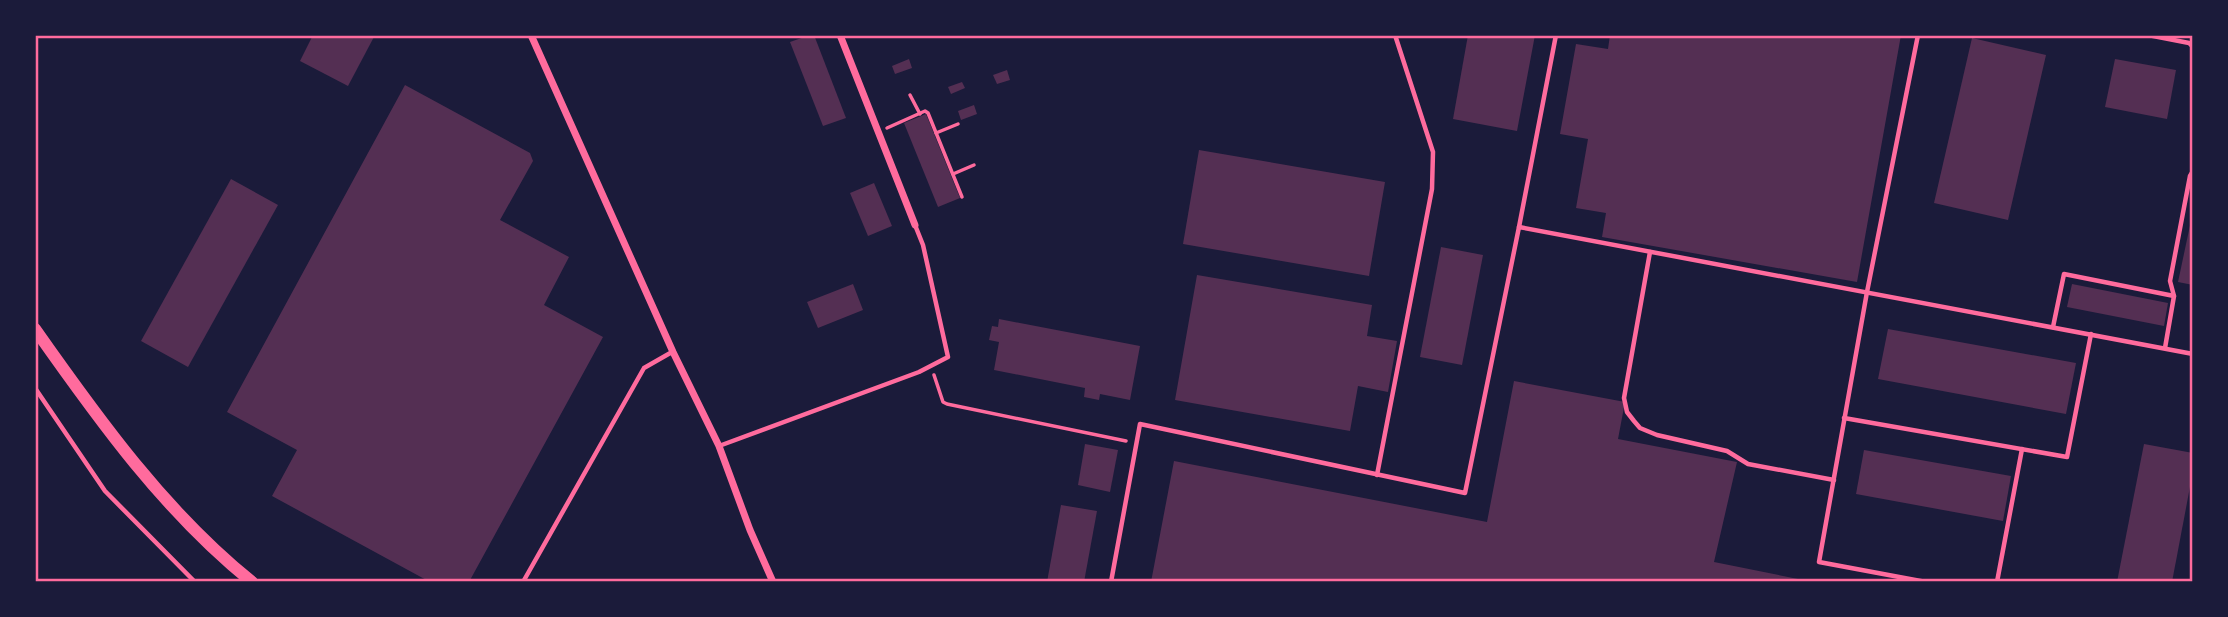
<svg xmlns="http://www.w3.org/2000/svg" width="2228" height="617" font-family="'DM Sans',sans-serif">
<rect width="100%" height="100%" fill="#1b1b3a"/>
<g fill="#542f53">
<polygon points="313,35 375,35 348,86 300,61"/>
<polygon points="810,35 814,35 846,118 823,126 790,42"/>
<polygon points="1468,35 1535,35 1517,131 1453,119"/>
<polygon points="1610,35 1901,35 1857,282 1602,237 1606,213 1576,208 1588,139 1560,134 1576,44 1608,49"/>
<polygon points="1972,38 2046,55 2008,220 1934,203"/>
<polygon points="909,59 912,68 895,74 892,66"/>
<polygon points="2115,59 2176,70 2167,119 2105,107"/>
<polygon points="1007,70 1010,80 997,84 993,75"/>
<polygon points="962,82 965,88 951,94 948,87"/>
<polygon points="405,85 530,153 533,161 500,220 569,257 544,305 603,337 469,582 430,582 272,496 297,450 227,412"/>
<polygon points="974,105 977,114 961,120 958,111"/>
<polygon points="926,114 960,198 938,207 904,123"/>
<polygon points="1199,150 1385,182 1369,276 1183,244"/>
<polygon points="231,179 278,205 188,367 141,341"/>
<polygon points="874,183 892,226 868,236 850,193"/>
<polygon points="2192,216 2193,216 2193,285 2178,282"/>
<polygon points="1441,247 1483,255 1462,365 1420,357"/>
<polygon points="1197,275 1372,305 1367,336 1397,341 1388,392 1358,386 1350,431 1175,400"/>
<polygon points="853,284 863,310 818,328 807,302"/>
<polygon points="2072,284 2168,303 2164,326 2067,307"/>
<polygon points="999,319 1140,346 1130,400 1100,394 1099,400 1084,397 1085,388 994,370 999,342 989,340 992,326 998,327"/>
<polygon points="1888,329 2076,363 2066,414 1878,379"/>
<polygon points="1514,381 1625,402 1618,439 1737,462 1714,562 1813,582 1151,582 1174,461 1487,522"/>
<polygon points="1085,444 1118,450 1110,492 1078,485"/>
<polygon points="2144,444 2193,453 2193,471 2172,582 2117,582"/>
<polygon points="1864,450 2011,476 2003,521 1856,494"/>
<polygon points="1061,505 1097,511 1084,582 1047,582"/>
</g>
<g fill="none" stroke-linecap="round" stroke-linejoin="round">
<g stroke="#ff6b9d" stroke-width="3.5">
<polyline points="910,95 920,114"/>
<polyline points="887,128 925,111 928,113 962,197"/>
<polyline points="936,133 958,124"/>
<polyline points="953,174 974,165"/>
<polyline points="934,375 943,402 947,404 1126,441"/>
</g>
<g stroke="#ff6b9d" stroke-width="4.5">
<polyline points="1918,35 1867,292 1819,562 1926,582"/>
<polyline points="2148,35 2189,43 2193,47"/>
<polyline points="1519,227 1556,35"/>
<polyline points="1650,252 1624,398 1627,412 1634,421 1640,428 1657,435 1727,451 1748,464 1834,480"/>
<polyline points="2053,327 2064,274 2174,296"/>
<polyline points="2165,348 2174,296 2170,281 2190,176 2193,171"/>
<polyline points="35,388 105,491 195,582"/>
<polyline points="1844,418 2067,457 2091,334"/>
<polyline points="719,446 919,372 948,357 923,245 915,225"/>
<polyline points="1377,475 1432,189 1433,152 1395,35"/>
<polyline points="523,582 644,368 672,352"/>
<polyline points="1111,582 1140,424 1465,493 1519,227 2193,354"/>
<polyline points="1997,582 2022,449"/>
</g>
<g stroke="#ff6b9d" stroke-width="7">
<polyline points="531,35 673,352 719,446 750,530 773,582"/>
<polyline points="840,35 915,225"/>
</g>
<path stroke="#ff6b9d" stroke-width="12" d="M 35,329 C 99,420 165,512 252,582"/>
</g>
<rect width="2228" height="617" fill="none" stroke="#1b1b3a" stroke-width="74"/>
<rect x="37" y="37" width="2154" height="543" fill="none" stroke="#ff6b9d" stroke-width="2.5"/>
</svg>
